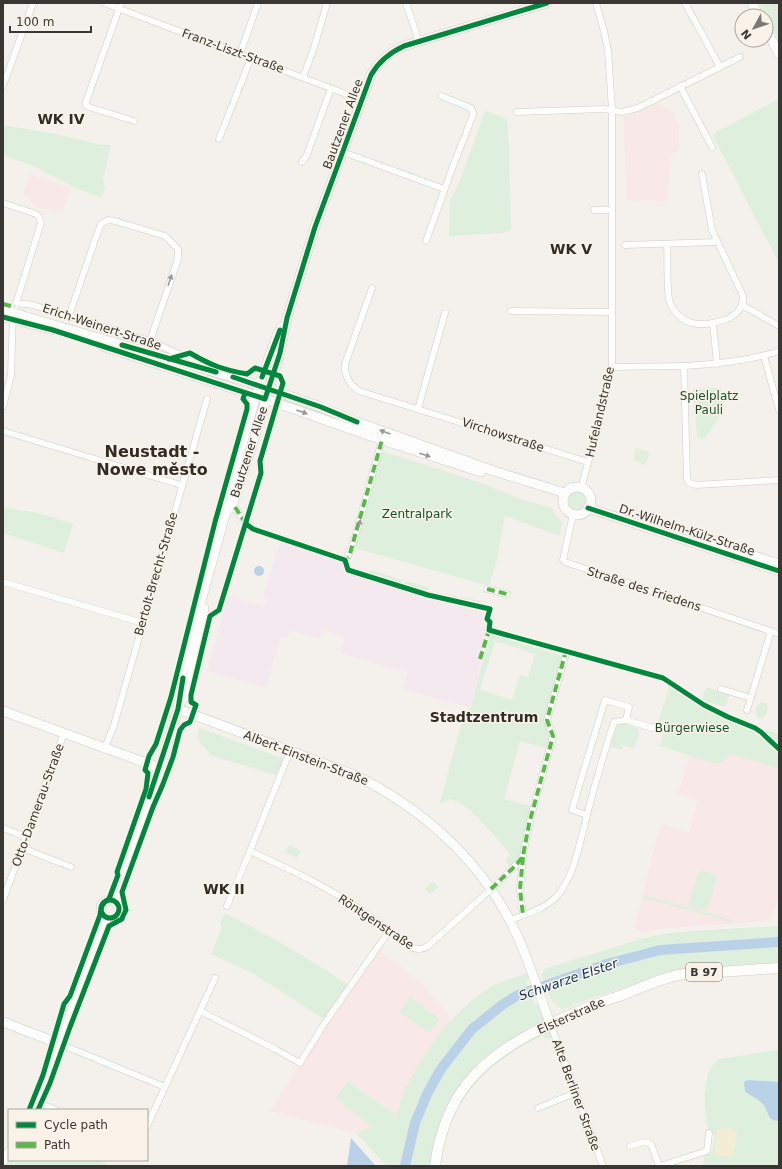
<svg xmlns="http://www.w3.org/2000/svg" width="782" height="1169" font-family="'DejaVu Sans',sans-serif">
<rect width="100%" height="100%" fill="#f4f1ec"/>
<polygon fill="#f5e9f0" points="281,538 350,559 347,570 437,594 437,597 479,606 478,611 483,612 482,620 488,622 482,659 471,707 466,707 403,689 407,672 341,654 344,636 323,630 320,639 290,630 287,638 281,636 266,688 207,671 228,596 265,607 267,598 263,597"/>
<polygon fill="#ece5da" points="770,3 779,3 779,19"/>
<g fill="#f8e8e7">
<polygon points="659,103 674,113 679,125 679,150 671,155 667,202 627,200 623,117"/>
<polygon points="30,174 71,188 62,213 47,208 46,210 33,206 34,204 30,202 31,198 23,195"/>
<polygon points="690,755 716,764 730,755 733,755 779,768 779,897 770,921 668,928 641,932 634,928 661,824 689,832 698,801 678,794"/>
<polygon points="377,948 421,983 452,1020 425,1053 407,1085 396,1115 348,1081 337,1098 372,1127 356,1133 270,1111 320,1033"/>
</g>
<g fill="#deefdd" fill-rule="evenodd">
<polygon points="759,3 770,3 779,19 779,40"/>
<polygon points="779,99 779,263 713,136 716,132"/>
<polygon points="485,111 507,119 509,145 511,230 502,233 449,236 450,201 459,183"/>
<polygon points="3,125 51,133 103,145 111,145 103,179 105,188 102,198 71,186 34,166 3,155"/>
<path d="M 712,388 L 721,388 C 722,393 725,399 724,404 C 723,415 710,429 705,439 L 697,437 L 693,389 Z"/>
<polygon points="282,399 333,416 380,435 282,401"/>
<polygon points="636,448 650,453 645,465 633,460"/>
<polygon points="382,451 484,484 521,499 552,508 557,517 562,521 560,536 505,516 497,560 489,586 355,548"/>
<circle cx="577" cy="501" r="10"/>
<polygon points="3,507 43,514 73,524 64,553 3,533"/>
<polygon points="370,570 403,580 401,587 368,577"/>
<polygon points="406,581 429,587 426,594 404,588"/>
<polygon points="435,592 457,596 455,601 434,597"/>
<polygon points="460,597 481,601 480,606 458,602"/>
<path d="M 490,634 L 565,657 L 547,720 L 552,731 L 550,749 L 520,741 L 504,799 L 533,807 L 523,856 L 512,869 L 505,861 L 510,854 C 497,839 468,801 449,799 L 448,801 L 440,803 L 463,717 L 469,708 L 471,707 ZM 495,641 L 535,654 L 528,677 L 520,675 L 512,700 L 480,690 Z"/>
<path d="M 669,682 L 704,705 L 728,717 L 755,728 L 761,732 L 767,730 L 779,734 L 779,768 L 733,755 C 726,756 723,762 716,764 L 660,746 L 665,727 L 657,724 L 668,692 Z"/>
<polygon points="706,687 730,694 725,707 702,700"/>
<path d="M 762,702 L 767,704 C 769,711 766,719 759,719 C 753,713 755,706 762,702 Z"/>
<polygon points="623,723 638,729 639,733 634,749 623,745 622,750 611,747 610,745 615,727"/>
<path d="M 199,728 L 285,759 L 278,776 L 210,755 C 207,748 202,746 197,739 Z"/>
<polygon points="289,845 301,851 297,858 285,852"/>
<polygon points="699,870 717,875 707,911 688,906"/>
<polygon points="433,881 438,887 430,894 425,889"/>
<polygon points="644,895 732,920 731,922 644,898"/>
<path d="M 225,913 C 269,935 310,959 350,986 L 326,1020 L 252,973 L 211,954 L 222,928 L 220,923 Z"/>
<polygon points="779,926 779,964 676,971 594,997 562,1010 550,999 541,974 543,973 544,969 641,939 663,934 691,931"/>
<path d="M 531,971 L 533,977 L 526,981 L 535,1005 L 543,1002 L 554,1037 L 547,1039 L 542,1036 C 496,1057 455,1093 444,1145 C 442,1151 442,1159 440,1166 L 384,1166 L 385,1164 L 356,1133 L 372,1127 L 336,1098 L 348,1081 L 396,1115 C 400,1105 403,1093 408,1084 C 427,1046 455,1009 491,987 C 503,979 518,978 531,971 Z"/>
<polygon points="411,997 439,1019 429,1033 400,1012"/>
<path d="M 779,1050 L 779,1166 L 703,1166 L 704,1155 L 707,1151 L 712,1152 L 715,1135 L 709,1133 C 705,1115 702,1093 708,1074 C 710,1068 715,1063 719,1059 Z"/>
<polygon points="9,1160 97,1160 107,1164 107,1166 3,1166 3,1162"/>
</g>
<polygon fill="#f3edd6" points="722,1127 735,1129 737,1133 733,1155 731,1157 714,1155 717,1129 720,1130"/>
<g fill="#bad2e7">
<circle cx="259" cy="571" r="5"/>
<path d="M 749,1080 L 779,1082 L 779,1121 C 765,1120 770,1111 762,1103 C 757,1098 750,1096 745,1091 L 744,1084 L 745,1081 Z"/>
<polygon points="351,1138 374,1164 374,1166 347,1166"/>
</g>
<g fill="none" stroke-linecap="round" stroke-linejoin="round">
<polyline stroke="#bad2e7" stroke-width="10" points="405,1166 415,1123 428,1092 441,1069 472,1029 502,1005 518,995 607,964 660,950 779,942"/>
<g stroke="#cfcdc9" stroke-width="7">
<g id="street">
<polyline points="104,3 362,100"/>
<polyline points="121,3 86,102 86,105 89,107 134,121"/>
<polyline points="406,3 419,42"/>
<polyline points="685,3 720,67"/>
<polyline points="240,54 258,3"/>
<polyline points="303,77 313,51 327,3"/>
<polyline points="3,86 33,3"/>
<polyline points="680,86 712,147"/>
<polyline points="517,112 604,109 622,112 638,108 740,57"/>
<polyline points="219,139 251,58"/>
<polyline points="343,152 444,189"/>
<polyline points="302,162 307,155 331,88"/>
<polyline points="3,203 36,214 39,217 41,223 13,313 11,375 3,407"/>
<polyline points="594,210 612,210"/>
<polyline points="426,241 453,166 473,115 473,112 471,108 441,96"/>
<path d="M 667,244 C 668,257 666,292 670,303 C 674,312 682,320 692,323 C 710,327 745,319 743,296 L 712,230 L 702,174"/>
<polyline points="625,245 717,242"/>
<path d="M 372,288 L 345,364 C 344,376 349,384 359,391 L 588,462"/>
<polyline points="16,303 33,305 150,341 181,355 197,364"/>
<polyline points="742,305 779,326"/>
<polyline points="511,311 612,312"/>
<polyline points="69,316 95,240 101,224 108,220 115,221 165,236 178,249 178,259 150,341"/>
<polyline points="713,323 717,364"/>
<polyline points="764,356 779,410"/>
<path d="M 684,366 C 716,364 748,361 779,351"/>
<polyline points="612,367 684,366 687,479 689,483 696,485 779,480"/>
<polyline points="418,409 445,313"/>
<polyline points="3,431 181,485"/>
<polyline points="581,488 598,427 612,367 612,110 608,50 604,31 596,3"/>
<polyline points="235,507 246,524 253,529 342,559 347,559 355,537 382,440"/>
<polyline points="573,514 563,560 565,562 779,634"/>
<polyline points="3,582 143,623"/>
<polyline points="487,589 507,594"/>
<polyline points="721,689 751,698"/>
<polyline points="747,710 771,631"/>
<polyline points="105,748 114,725 207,399"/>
<polyline points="587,815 572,810 605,700 629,707 626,720"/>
<polyline points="3,828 26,837"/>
<polyline points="22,848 71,867"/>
<polyline points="250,851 290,751"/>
<polyline points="523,857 520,889 523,915"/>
<polyline points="3,900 64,733"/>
<path d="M 227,906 L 250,851 C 289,869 330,888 366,913 C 381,924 395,936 410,947 C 417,950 422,950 428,946 L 491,889 L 517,864 L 523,856 L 529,824 L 553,736 L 547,720 L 565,657"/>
<path d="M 510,920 C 527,914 545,909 558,895 C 574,877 581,838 587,815 C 595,784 604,753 614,722 L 626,720 L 653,728 L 656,726"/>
<polyline points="200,1011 215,978"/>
<polyline points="550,1023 603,1166"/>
<polyline points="60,1044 165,1087"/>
<polyline points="37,1102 56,1110"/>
<polyline points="538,1108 575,1093"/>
<polyline points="147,1126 200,1011 275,1049 300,1063 326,1021 389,931"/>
<polyline points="630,1146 644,1142 651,1144 659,1166"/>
<polyline points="660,1166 707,1151 709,1133"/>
</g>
</g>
<g stroke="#cfcdc9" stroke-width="10">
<g id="secondary">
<polyline points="752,3 759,16"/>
<polyline points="766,29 779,54"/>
<polyline points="3,310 249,382 321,407 357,422 494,471 565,493"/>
<polyline points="3,317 54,330"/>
<polyline points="102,346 265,399 382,440 481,472"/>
<circle cx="577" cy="501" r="14"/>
<polyline points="588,508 779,571"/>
<polyline points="225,513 226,501 259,385 277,336 282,327"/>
<polyline points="702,539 779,564"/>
<path d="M 180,704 C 194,679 200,637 204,608"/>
<path d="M 178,709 L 357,776 C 419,807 476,856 509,919 C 527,952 537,989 550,1023"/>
<polyline points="3,711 160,768"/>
<circle cx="110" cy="909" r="9"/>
<path d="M 117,904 L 116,899 L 126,862 L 160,768 L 178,709 L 180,692 L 198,612 L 225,515 L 233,503 L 249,455 L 280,353 L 287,318 L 315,227 L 371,75 C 379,61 389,53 404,46 L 547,3"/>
<polyline points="3,1022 60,1044"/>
<polyline points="33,1110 60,1044 92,953 106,924 112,918"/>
<polyline points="3,1161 9,1152"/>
</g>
</g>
<g stroke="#cfcdc9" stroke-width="11">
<path id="primary" d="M 435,1166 C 444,1097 477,1061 538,1030 C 564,1017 591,1005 619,996 C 639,989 658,979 679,975 C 691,972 703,973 715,972 C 737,971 758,969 779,968"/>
</g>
<use href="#street" stroke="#fdfdfc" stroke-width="6"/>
<use href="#secondary" stroke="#fdfdfc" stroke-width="9"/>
<use href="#primary" stroke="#fdfdfc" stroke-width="10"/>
<g stroke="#58b947" stroke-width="4" stroke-dasharray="8 4" stroke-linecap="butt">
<polyline points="3,304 15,307"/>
<polyline points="235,507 246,524"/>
<polyline points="342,559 345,560 349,557 382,440"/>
<polyline points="487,589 507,594"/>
<polyline points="480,659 489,630"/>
<polyline points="523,857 520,889 523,915"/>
<polyline points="491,889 517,864 523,856 529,824 553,736 547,720 566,651"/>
</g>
<g stroke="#f8f2e9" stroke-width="8">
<g id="cycleway">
<path d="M 3,317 L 53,330 L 265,399 L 280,353 L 287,318 L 315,227 L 371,75 C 379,61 389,53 404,46 L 547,3"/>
<polyline points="122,345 216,372"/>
<polyline points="233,377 321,407 357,422"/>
<polyline points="262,377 280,330"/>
<polyline points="588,508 779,571"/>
<polyline points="246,524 253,529 345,560 348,570 428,595 490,609 487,619 490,622 489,630 663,678 704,705 728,717 755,728 761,732 779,749"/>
<polyline points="149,797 178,709 183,678"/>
<circle cx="110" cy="909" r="9"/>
<path d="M 29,1110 L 43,1075 L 64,1004 L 70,996 L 100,915 C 101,907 102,903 109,899 L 118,875 L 117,872 L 146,789 L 148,773 L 145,770 L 149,756 L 156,744 L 171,697 L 215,522 L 247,409 L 247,404 L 243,399 L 245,393"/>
<path d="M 38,1110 L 50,1083 L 70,1027 L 109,926 L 122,919 L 123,916 L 126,910 L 122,892 L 153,807 L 163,784 L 173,757 L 180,730 L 184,725 L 190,722 L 196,705 L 191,702 L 191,695 L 210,616 L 219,610 L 261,473 L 260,461 L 283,383 L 280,376 L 255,368 L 247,374 C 224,370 210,365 190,353 L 169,359"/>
</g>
</g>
<use href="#cycleway" stroke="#00873e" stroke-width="5"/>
</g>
<defs><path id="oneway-solid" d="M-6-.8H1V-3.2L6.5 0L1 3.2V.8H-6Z"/></defs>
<g fill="#9b9a98">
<use href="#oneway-solid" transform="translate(170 280) rotate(-71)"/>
<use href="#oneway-solid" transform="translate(302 412) rotate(20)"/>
<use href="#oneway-solid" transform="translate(385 432) rotate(-160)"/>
<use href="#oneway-solid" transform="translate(425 455) rotate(18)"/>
<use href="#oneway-solid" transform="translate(359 525) rotate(-75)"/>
</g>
<g text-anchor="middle" stroke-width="3" stroke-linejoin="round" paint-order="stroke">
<rect fill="#f8f2e9" stroke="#726f6a" stroke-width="1" x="686" y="963" width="36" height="18" rx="3"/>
<g font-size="11" font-weight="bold" fill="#393733">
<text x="704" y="976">B 97</text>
</g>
<g font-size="12" fill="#393733" stroke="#f8f2e9">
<text transform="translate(233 51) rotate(20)" y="4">Franz-Liszt-Straße</text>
<text transform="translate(343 124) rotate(-70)" y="4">Bautzener Allee</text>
<text transform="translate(102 327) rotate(18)" y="4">Erich-Weinert-Straße</text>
<text transform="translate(600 412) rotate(-77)" y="4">Hufelandstraße</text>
<text transform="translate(503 435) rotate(18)" y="4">Virchowstraße</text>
<text transform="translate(249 452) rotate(-72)" y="4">Bautzener Allee</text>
<text transform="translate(687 530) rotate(18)" y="4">Dr.-Wilhelm-Külz-Straße</text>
<text transform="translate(156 574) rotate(-74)" y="4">Bertolt-Brecht-Straße</text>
<text transform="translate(644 589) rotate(18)" y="4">Straße des Friedens</text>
<text transform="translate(306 758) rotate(21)" y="4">Albert-Einstein-Straße</text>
<text transform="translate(38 805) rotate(-70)" y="4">Otto-Damerau-Straße</text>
<text transform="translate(376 922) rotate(34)" y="4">Röntgenstraße</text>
<text transform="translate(571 1016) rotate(-24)" y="4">Elsterstraße</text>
<text transform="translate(576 1095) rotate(70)" y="4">Alte Berliner Straße</text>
</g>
<g font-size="12" fill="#195229" stroke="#f8f2e9">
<text x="709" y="400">Spielplatz<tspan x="709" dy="14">Pauli</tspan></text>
<text x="417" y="518">Zentralpark</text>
<text x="692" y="732">Bürgerwiese</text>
</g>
<g font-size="13" font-style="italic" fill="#0c3656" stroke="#f8f2e9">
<text transform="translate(568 979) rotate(-19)" y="5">Schwarze Elster</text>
</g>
<g font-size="14" font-weight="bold" fill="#302c25" stroke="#f8f2e9">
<text x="61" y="124">WK IV</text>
<text x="571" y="254">WK V</text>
<text x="484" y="722">Stadtzentrum</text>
<text x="224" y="894">WK II</text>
</g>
<g font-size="16" font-weight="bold" fill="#302c25" stroke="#f8f2e9">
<text x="152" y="457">Neustadt -<tspan x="152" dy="18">Nowe město</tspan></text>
</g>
</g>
<rect width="782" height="1169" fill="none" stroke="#393733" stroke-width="8"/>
<rect x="8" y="1109" width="140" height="52" fill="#f8f2e9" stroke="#aca7a0"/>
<rect x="16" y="1122" width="20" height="6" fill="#00873e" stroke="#aca7a0"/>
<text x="44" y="1129" font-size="12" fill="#393733">Cycle path</text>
<rect x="16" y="1142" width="20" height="6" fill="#58b947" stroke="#aca7a0"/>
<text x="44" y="1149" font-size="12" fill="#393733">Path</text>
<g transform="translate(754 28) rotate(230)"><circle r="19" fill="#f8f2e9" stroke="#aca7a0"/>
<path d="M0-3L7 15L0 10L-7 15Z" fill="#7a7874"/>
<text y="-6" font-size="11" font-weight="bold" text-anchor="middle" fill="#393733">N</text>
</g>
<path d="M10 26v6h81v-6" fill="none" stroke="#393733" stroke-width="2"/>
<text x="16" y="26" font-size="12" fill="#393733" stroke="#f8f2e9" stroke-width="3" paint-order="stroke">100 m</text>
</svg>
